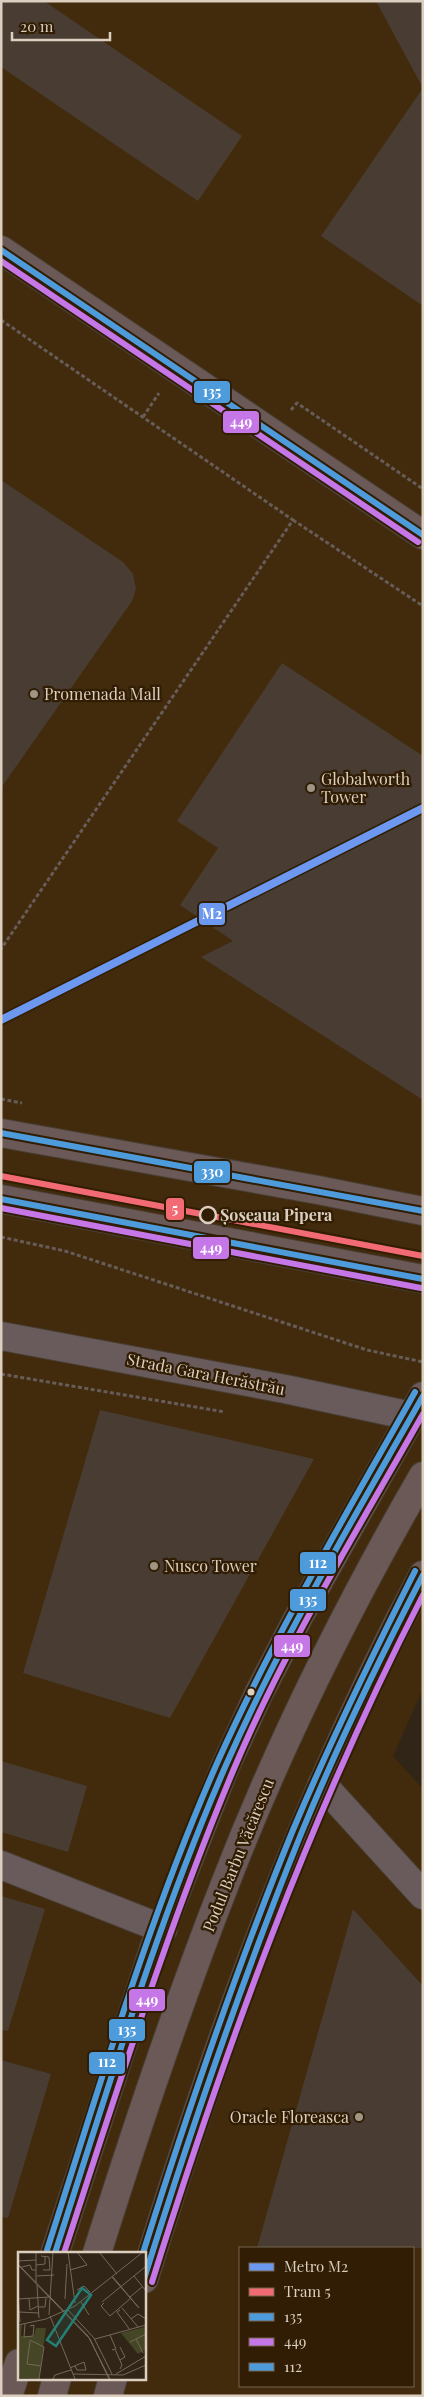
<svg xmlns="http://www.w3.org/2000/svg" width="424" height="2397" font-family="'Playfair Display',serif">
<rect width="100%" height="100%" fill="#302516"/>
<path fill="#422b0c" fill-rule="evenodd" d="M 1,1 L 423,1 L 423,1689 L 393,1756 L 423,1789 L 423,2396 L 1,2396 ZM 240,2248 L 413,2248 L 413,2386 L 240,2386 ZM 19,2253 L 144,2253 L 144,2378 L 19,2378 Z"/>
<g fill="#483c33">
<polygon points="1,1 44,1 242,136 198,201 1,67"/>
<polygon points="376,1 423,1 423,306 321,236 423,88"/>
<polygon points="1,480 123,562 133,574 136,589 132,601 1,788"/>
<polygon points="282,663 423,756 423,1100 201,957 233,941 180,905 218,848 177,821"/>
<polygon points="100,1410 314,1459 170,1718 23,1673"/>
<polygon points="1,1761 87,1786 68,1852 1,1832"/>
<polygon points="1,1896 45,1909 8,2031 1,2030"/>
<polygon points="353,1909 423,1986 423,2248 257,2248"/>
<polygon points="1,2060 51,2074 8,2218 1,2217"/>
</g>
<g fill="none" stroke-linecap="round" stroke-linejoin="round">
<g stroke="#493f34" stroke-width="30">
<g id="minor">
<polyline points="1,1336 285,1389 411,1416"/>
<polyline points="322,1784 423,1895"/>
<polyline points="1,1865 163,1929"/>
</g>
</g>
<g stroke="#493f34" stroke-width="30">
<g id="major">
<polyline points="1,250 423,535"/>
<polyline points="1,1133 318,1190 423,1211"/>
<polyline points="1,1199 423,1279"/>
<polyline points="55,2253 154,1948 225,1767 259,1693 298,1618 423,1396"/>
<path d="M 97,2253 C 136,2129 177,2006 225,1884 C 279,1744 348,1606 423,1476"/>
<path d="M 144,2279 C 218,2038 304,1798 423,1575"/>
<polyline points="8,2396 19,2363"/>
<polyline points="52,2396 57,2378"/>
<polyline points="108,2396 113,2378"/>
</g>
</g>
<g stroke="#675c59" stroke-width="3" stroke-dasharray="4 2.5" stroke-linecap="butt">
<polyline points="1,320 293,520 1,949"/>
<polyline points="291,410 297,403 423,489"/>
<polyline points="143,417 159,393"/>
<polyline points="293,520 423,606"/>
<polyline points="1,1099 22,1103"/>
<polyline points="1,1237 65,1251 367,1350 423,1362"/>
<polyline points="1,1374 225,1412"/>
</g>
<use href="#minor" stroke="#695b5c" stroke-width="28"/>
<use href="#major" stroke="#6a5957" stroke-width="28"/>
<g stroke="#301d03" stroke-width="10">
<g id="bus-1">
<polyline points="1,250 423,535"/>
<path d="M 55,2253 C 108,2089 157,1923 226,1765 C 282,1638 354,1518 423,1396"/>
<path d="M 144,2279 C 191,2129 242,1980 301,1834 C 337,1746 379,1660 423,1575"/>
</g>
</g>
<g stroke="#301d03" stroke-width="10">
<g id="bus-2">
<polyline points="1,261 418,542"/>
<polyline points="1,1208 421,1288"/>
<path d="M 64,2253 C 117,2091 167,1929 233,1771 C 285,1647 357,1531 423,1414"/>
<path d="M 152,2282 C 226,2046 310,1815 423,1595"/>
</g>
</g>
<g stroke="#301d03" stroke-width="10">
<g id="bus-3">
<path d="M 47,2250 C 100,2086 148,1919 218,1761 C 275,1634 347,1513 415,1392"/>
<path d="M 143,2253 C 188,2110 236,1969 293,1830 C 330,1742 372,1656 415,1571"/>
</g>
</g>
<g stroke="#301d03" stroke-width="10">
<g id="bus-4">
<polyline points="1,1133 423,1211"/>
<polyline points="1,1199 423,1279"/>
</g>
</g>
<use href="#bus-1" stroke="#4e9bdc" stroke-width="6"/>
<use href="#bus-2" stroke="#c576e7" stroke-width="6"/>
<use href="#bus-3" stroke="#4e9bdc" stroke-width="6"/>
<use href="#bus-4" stroke="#4e9bdc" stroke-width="6"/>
<g stroke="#301d03" stroke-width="10">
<polyline id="tram-1" points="1,1176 423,1256"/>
</g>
<use href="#tram-1" stroke="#f26b74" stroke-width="6"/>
<g stroke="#301d03" stroke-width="11">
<polyline id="metro-1" points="1,1020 423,808"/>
</g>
<use href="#metro-1" stroke="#6d98f0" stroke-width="8"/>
</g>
<g fill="#a09484" stroke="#301d03" stroke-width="2">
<circle cx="34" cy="694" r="5"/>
<circle cx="311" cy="788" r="5"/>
<circle cx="154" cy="1566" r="5"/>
<circle cx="359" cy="2117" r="5"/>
</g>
<circle fill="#301d03" stroke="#dccfc0" stroke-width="2.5" cx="208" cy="1215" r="8"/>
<circle fill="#dccfc0" stroke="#301d03" stroke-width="2" cx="251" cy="1692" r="4.5"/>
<g text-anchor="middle" stroke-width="4.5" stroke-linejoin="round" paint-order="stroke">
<g font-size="16" fill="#dccfc0" stroke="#301d03" text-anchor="start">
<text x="44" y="700">Promenada Mall</text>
<text x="321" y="785">Globalworth<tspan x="321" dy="18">Tower</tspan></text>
<text x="164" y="1572">Nusco Tower</text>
<text x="349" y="2123" text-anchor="end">Oracle Floreasca</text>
</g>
<g font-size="16" font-weight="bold" fill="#dccfc0" stroke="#301d03" text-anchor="start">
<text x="220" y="1221">Șoseaua Pipera</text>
</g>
<g font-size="16" fill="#dccfc0" stroke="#301d03">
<text transform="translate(206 1374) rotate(11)" y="6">Strada Gara Herăstrău</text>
<text transform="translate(238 1855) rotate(-68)" y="6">Podul Barbu Văcărescu</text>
</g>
</g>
<g transform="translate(18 2252)">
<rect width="128" height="128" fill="#302516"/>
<path d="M 4,73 L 3,84 L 16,84 L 18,76 L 28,76 L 21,127 L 2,126 L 0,122 L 0,74 ZM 127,75 L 127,98 L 120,102 L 103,81 Z" fill="#444626"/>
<path fill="none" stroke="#75695a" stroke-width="1" d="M 50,0 L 57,51M 81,0 L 99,22M 23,4 L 31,5 L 32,18 L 25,18M 0,9 L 18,8M 0,12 L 70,84 L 92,127M 0,13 L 72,87 L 91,127M 18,13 L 27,12 L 27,5M 4,15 L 12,13 L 14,18 L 18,18M 52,18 L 69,13 L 59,0M 19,24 L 36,23M 116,24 L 128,39M 94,25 L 121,56 L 95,25M 18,31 L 18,0M 19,33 L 21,66M 59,38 L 66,34 L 72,40M 0,44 L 2,70M 112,45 L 124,35M 0,47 L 31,45M 11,47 L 12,58 L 20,54M 47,47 L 49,12M 63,50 L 71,63M 84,50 L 127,15M 86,51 L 83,54 L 92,64M 21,55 L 27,55 L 28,46M 104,56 L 120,75M 50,58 L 76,86 L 94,122M 102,58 L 99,60 L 112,78M 1,60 L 21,61M 31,63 L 35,0M 32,64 L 57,127M 92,64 L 113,46M 113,67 L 120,62 L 128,67M 7,72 L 6,85 L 15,84 L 16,73 L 12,74M 0,73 L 28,67 L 57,54 L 125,0M 92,83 L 98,97M 77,87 L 128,73M 118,87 L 125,101M 12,88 L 26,95 L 21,127M 12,89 L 9,112 L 23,114M 112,90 L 128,82M 94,98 L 97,97 L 104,113 L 102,117M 102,108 L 107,105 L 102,95M 52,116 L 66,110 L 68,118 L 59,118 L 57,114M 55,122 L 105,123 L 128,113M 98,122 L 128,104M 35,127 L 37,123 L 53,118"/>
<path fill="#247f76" fill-opacity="0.15" stroke="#247f76" stroke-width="2.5" d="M 64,36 L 73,43 L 38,94 L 29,88 Z"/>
<rect width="128" height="128" fill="none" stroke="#dccfc0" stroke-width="2.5"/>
</g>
<g stroke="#301d03" stroke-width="2">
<rect x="193" y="380" width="38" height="24" rx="5" fill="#4e9bdc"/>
<rect x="222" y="410" width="38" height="24" rx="5" fill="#c576e7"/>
<rect x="198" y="902" width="28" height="24" rx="5" fill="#6d98f0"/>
<rect x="193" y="1160" width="38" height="24" rx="5" fill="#4e9bdc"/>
<rect x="165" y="1197" width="20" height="24" rx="5" fill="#f26b74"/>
<rect x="192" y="1236" width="38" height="24" rx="5" fill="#c576e7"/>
<rect x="299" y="1551" width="38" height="24" rx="5" fill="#4e9bdc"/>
<rect x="289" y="1588" width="38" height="24" rx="5" fill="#4e9bdc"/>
<rect x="273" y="1634" width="38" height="24" rx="5" fill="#c576e7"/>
<rect x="128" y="1988" width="38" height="24" rx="5" fill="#c576e7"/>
<rect x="108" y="2018" width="38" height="24" rx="5" fill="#4e9bdc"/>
<rect x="88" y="2051" width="38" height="24" rx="5" fill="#4e9bdc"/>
</g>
<g font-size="14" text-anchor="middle" font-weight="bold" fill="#fff">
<text x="212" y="397">135</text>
<text x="241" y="427">449</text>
<text x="212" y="919">M2</text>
<text x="212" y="1177">330</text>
<text x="175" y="1214">5</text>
<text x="211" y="1253">449</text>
<text x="318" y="1568">112</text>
<text x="308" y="1605">135</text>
<text x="292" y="1651">449</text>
<text x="147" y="2005">449</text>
<text x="127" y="2035">135</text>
<text x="107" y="2067">112</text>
</g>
<rect width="424" height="2397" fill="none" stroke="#dccfc0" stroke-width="5"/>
<rect x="239" y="2247" width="175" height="140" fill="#301d03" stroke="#75644f"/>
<rect x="249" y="2263" width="25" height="8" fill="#6d98f0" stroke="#75644f"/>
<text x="284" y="2272" font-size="15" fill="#dccfc0">Metro M2</text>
<rect x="249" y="2288" width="25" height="8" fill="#f26b74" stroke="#75644f"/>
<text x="284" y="2297" font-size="15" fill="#dccfc0">Tram 5</text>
<rect x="249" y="2313" width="25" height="8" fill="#4e9bdc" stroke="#75644f"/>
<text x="284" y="2322" font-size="15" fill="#dccfc0">135</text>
<rect x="249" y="2338" width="25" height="8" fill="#c576e7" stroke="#75644f"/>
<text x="284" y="2347" font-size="15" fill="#dccfc0">449</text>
<rect x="249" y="2363" width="25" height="8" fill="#4e9bdc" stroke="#75644f"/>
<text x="284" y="2372" font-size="15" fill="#dccfc0">112</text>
<path d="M12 32v8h98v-8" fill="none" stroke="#dccfc0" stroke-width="2.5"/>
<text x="20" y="32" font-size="15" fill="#dccfc0" stroke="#301d03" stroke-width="4" paint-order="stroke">20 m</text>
</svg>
